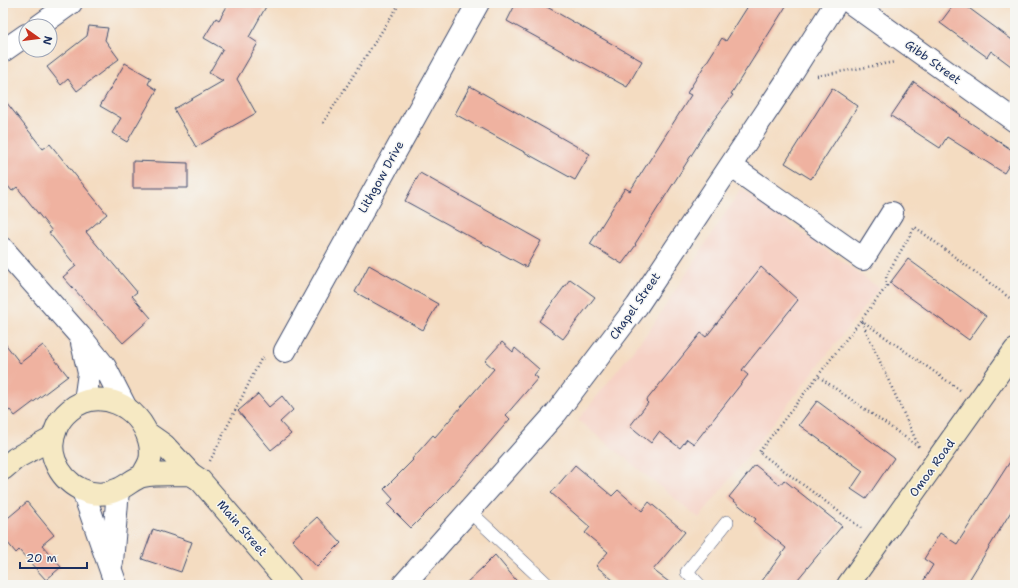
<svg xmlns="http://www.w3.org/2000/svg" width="1018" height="588" font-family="'Shantell Sans',sans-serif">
<rect width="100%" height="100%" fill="#f6f6f2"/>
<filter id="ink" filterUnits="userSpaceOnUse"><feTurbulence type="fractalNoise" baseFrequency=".025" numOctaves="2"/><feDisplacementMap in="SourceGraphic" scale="8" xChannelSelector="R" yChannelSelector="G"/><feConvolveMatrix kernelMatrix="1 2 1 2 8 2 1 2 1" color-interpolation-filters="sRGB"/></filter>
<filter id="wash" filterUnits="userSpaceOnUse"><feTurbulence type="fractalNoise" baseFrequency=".012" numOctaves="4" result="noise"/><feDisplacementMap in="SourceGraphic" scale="16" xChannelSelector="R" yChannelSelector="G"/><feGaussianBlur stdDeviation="0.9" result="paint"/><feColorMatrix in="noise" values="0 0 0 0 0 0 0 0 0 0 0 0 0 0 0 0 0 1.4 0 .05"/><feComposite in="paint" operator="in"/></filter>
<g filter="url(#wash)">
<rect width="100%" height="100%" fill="#f4dcc1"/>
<polygon fill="#f6d1c5" points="741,189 879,288 699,518 578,420 651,328"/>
<g id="blocks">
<g fill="#efb2a0">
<polygon points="229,3 268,3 249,37 258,43 237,79 256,113 196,147 174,109 223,81 209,73 223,49 204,38 216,18 219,20"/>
<polygon points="516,3 540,3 642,61 627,87 507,21"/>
<polygon points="750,3 788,3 731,94 733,95 713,121 635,244 636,245 622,264 590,244 625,188 630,191 691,95 687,93 722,38 726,41"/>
<polygon points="955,3 962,3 1015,42 1015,69 991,51 987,57 940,23"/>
<polygon points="89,26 108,28 105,40 119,59 77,91 68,79 61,85 47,67 87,36"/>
<polygon points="125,63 151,78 148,84 157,90 127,142 112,133 121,118 100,106"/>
<polygon points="914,82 961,115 960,116 1015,152 1015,156 1004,173 947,137 940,148 891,116"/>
<polygon points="470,86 590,154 575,180 455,114"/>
<polygon points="832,88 858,106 811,179 785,163"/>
<polygon points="3,98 43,149 50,144 107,214 86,232 137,292 132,296 151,318 123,343 63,277 76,266 49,233 52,231 17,187 12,191 3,180"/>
<polygon points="133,161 188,163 188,188 133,188"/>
<polygon points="420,173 541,241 526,267 405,201"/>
<polygon points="908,259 986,316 969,340 890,283"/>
<polygon points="369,265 438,304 423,330 355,292"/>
<polygon points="761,267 798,300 742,370 748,375 694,444 687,439 680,448 659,432 651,443 630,426 648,403 646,401 701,333 706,337"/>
<polygon points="570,279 595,297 563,339 539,321"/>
<polygon points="3,341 20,363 43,345 68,376 15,416 10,410 3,415"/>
<polygon points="502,342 513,352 515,348 539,369 534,375 538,378 506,415 510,419 447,492 411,528 388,505 393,499 384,489 413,460 412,459 433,435 435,437 494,369 485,361"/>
<polygon points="258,394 269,407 282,396 293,410 280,422 291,434 271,450 238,411"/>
<polygon points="817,401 894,458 866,499 851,489 863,471 799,425"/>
<polygon points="1015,454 1015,505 966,585 921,585 933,565 924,559 940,533 957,544"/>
<polygon points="575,465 612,496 618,490 642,511 649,502 685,532 653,570 673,585 619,585 596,566 608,552 585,533 590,527 551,493"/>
<polygon points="755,465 780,485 784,480 842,526 793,585 759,585 786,548 754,522 756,519 729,497"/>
<polygon points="27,502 54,535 42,545 61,567 46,580 19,550 16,553 3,537 3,522"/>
<polygon points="317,517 341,543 317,567 292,540"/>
<polygon points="153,529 192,542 181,572 142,559"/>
<polygon points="495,555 520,585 464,585 484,566"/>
</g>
</g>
</g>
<g filter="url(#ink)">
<use href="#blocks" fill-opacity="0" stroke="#3c496d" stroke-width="1"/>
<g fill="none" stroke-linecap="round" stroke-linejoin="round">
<g stroke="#3c496d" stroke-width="14">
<g id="lane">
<polyline points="469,511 548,585"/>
<polyline points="699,585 687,572 727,522"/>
</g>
</g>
<g stroke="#3c496d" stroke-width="24">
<g id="street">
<polyline points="851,3 1015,121"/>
<polyline points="39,26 71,3"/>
<polyline points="3,51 26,35"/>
<polyline points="731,166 863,259 892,213"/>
<polyline points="3,249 80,336 105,367 125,406"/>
<polyline points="82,343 89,373 85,401"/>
<polyline points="285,351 478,3"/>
<polyline points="83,491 116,585"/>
<polyline points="112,562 118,490"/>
<polyline points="403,585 556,413 637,306 786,82 836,3"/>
</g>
</g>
<g stroke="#3c496d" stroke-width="24">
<g id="secondary">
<polyline points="147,433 164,445 191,474 200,480 290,585"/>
<polyline points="3,469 16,458 53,438"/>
<path d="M 142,476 C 144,472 147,468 149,463 C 152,457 151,446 149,440 C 140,406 99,386 70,410 C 64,415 59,420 56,429 C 52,439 51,451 55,461 C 65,486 92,502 119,489 C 127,486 134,478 143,476 C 158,473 176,475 191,474"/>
<polyline points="848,585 1015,350"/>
</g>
</g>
<g stroke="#3c496d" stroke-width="2.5" stroke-dasharray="1 3" stroke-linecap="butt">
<polyline points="817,76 895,62"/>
<polyline points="323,123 400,3"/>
<polyline points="819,377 919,447"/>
<polyline points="960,390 861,320 887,286 886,276 915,227 1015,302"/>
<polyline points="210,461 261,359 264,358"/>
<polyline points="861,528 759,452 861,320 919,447"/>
</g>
<use href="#lane" stroke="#fff" stroke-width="13"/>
<use href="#street" stroke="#fff" stroke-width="22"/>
<use href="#secondary" stroke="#f6e9c3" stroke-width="22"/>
</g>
</g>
<g text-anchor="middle" stroke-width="3" stroke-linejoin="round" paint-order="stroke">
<g font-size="12" fill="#1b2f5e" stroke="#f6f6f2">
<text transform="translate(933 62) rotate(36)" y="4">Gibb Street</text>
<text transform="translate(381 177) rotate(-61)" y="4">Lithgow Drive</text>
<text transform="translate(635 306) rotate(-55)" y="4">Chapel Street</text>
<text transform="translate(932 468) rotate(-54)" y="4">Omoa Road</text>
<text transform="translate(242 528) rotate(49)" y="4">Main Street</text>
</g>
</g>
<rect width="1018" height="588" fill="none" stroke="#f6f6f2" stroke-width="16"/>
<g transform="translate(38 38) rotate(104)"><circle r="19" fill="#f6f6f2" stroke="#9ea6b7"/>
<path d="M0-3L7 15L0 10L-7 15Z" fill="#c8321e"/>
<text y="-6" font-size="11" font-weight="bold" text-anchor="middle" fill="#1b2f5e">N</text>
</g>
<path d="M20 562v6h67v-6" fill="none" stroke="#1b2f5e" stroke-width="2"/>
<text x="26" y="562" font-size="12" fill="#1b2f5e" stroke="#f6f6f2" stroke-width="3" paint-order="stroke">20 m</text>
</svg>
